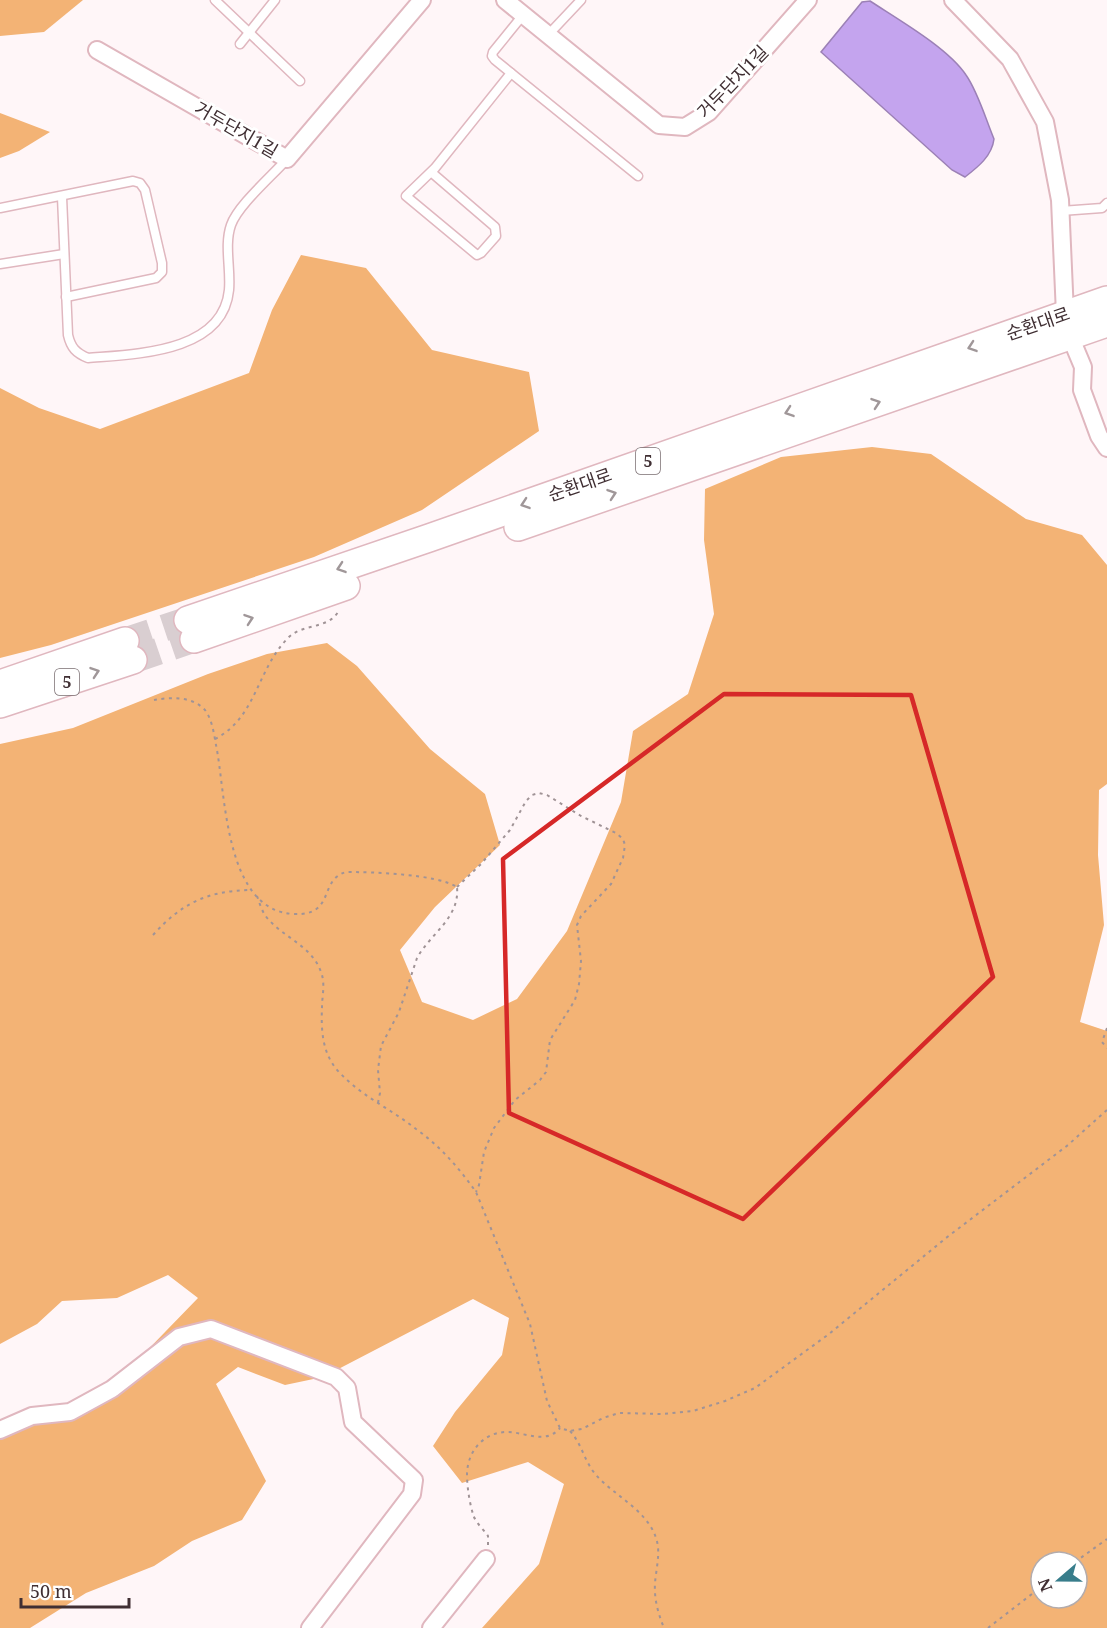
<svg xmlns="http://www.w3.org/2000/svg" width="1107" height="1628" font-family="'Noto Serif','Noto Sans KR',serif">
<rect width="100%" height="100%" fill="#fff6f8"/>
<g fill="#f3b375" fill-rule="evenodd">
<polygon points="0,0 83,0 44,32 0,36"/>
<polygon points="0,113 50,132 19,151 0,158"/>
<polygon points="301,255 366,268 432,350 529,372 539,431 422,510 314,557 51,645 0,658 0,388 39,408 100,429 249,373 272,310"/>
<path d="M 872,447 L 931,454 L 1026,519 L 1082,535 L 1107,565 L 1107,784 L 1099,790 L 1098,855 L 1104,925 L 1080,1022 L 1107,1031 L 1107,1628 L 482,1628 L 539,1564 L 564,1484 L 528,1462 L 462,1483 L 433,1446 L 455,1412 L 502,1355 L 509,1318 L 473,1299 L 323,1377 L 285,1385 L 238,1367 L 216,1384 L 266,1481 L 242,1520 L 192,1541 L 154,1566 L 86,1593 L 30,1628 L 0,1628 L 0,1435 L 77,1404 L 133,1365 L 198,1298 L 168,1275 L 117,1298 L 62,1301 L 37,1324 L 0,1344 L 0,744 L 73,728 L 208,674 L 267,654 L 327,643 L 357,666 L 430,749 L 485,794 L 500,845 L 435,907 L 400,950 L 422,1002 L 473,1020 L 517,999 L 567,931 L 621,802 L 633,731 L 688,694 L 714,614 L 704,540 L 705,489 L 781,457 ZM 1041,1562 L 1077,1562 L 1077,1598 L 1041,1598 Z"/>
</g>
<path fill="#c4a4ee" stroke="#9c81b6" stroke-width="1.5" d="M 870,1 C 899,20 948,48 966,75 C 978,92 986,120 994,139 C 992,156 978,167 965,177 L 952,170 L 821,52 L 862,2 Z"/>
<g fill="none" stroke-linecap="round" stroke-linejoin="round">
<g stroke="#d9ced1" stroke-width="27" stroke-dasharray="27 14" stroke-linecap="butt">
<polyline points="125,641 188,620"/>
<polyline points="133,660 194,639"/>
</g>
<g stroke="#e0b7bf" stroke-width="11">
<g id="service">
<polyline points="215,0 300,81"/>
<polyline points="523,15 493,52 492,56 495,60 638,176"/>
<polyline points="548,35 581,0"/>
<polyline points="240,44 275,0"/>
<polyline points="431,172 495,227 496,236 481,253 477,255 406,196 435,168 511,73"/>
<path d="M 62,197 L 68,335 C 71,348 76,353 88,358 C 135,354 223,353 229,290 C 231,269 224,245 231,225 C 238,205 272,176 287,159"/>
<polyline points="0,208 133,181 140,183 145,190 162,263 162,272 156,278 66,297"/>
<polyline points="1061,211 1102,208 1107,203"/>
<polyline points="0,264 64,254"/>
</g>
</g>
<g stroke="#e0b7bf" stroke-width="20">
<g id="minor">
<polyline points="505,0 659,125 685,127 709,112 808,0"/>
<polyline points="953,0 1010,59 1045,122 1060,200 1065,314 1070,336 1083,367 1082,390 1099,436 1107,448"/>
<polyline points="97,50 287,159 422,0"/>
<polyline points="0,1430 32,1416 70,1412 112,1389 179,1337 211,1329 336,1377 347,1388 353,1422 414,1480 412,1494 310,1628"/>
<polyline points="431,1628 486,1559"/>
</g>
</g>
<g stroke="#e0b7bf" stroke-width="30">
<g id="primary">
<polyline points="518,527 1107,323"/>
<polyline points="188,620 429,538 1107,300"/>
<polyline points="194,639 346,586"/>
<polyline points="0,684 125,641"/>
<polyline points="0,704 133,660"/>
</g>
</g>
<g stroke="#a09396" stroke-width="2" stroke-dasharray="3 4.5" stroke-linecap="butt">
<path d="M 154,700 C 171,697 192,696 205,710 C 212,719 214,734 216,745 C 226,793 224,911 294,914 C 336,916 318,880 346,872 C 373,872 436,874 457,887"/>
<path d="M 215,739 C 256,718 257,670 287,639 C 301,623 327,630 338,612"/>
<polyline points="457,887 481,864 510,830 526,801 532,795 539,793 547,795 581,816 616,833 623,839 625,845 623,858 611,884 581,916 577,925 581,961 579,984 575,1000 550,1040 546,1072 540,1080 515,1100 494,1128 484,1152 479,1185 476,1192"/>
<path d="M 257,896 C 260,904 262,913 269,920 C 286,939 314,947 322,975 C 325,986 322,997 322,1007 C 321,1030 322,1054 339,1072 C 361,1096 391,1109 416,1129 C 440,1146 459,1168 476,1192 L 530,1324 L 547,1401 L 560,1428 L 570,1431 L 582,1429 L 603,1418 L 619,1413 L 662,1414 L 693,1411 L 725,1401 L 755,1388 L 829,1334 L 946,1238 L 1068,1145 L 1107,1110"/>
<path d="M 153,935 C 182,903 207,891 250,890"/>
<polyline points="1107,1028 1102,1042 1107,1048"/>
<path d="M 378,1103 L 380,1093 L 378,1070 L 381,1046 L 399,1012 L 417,958 C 430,934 460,918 457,887"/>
<path d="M 570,1431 C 582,1444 584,1461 596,1475 C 615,1497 654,1513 658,1547 C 659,1559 656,1571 655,1583 C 654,1599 658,1613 664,1628"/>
<path d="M 488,1545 L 488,1536 C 484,1530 477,1524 474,1517 C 470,1506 467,1487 467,1475 C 467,1452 483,1432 507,1432 C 525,1432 546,1445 560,1428"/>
<polyline points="1075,1562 1107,1539"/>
<polyline points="988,1628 1041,1587"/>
</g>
<use href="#service" stroke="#fff" stroke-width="8"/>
<use href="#minor" stroke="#fff" stroke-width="16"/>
<use href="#primary" stroke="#fff" stroke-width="27"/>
</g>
<defs><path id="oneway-chevron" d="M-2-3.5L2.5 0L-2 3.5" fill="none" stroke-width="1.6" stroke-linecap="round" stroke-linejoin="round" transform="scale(1.5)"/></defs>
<g stroke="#a09799">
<use href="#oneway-chevron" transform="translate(972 347) rotate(161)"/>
<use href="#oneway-chevron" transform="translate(876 403) rotate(-19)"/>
<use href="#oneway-chevron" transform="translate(789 412) rotate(161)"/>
<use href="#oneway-chevron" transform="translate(612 494) rotate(-19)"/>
<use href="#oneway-chevron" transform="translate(525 504) rotate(161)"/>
<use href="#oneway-chevron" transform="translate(341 568) rotate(161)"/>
<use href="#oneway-chevron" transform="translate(249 619) rotate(-19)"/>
<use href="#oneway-chevron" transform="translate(95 672) rotate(-19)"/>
</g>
<path fill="none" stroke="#d62828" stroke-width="4.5" stroke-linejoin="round" d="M 724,694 L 911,695 L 993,977 L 743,1219 L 509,1113 L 503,859 Z"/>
<g text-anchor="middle" stroke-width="6" stroke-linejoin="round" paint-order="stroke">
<g fill="#fff" stroke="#796d70" stroke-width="1.5">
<rect x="636" y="448" width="24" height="26" rx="4.5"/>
<rect x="55" y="669" width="24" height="26" rx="4.5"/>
</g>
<g font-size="16" font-weight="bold" fill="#402f33">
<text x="648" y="467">5</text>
<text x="67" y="688">5</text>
</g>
<g font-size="18" fill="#402f33" stroke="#fff">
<text transform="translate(733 82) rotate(-46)" y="6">거두단지1길</text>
<text transform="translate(236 130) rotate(30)" y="6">거두단지1길</text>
<text transform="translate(1038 324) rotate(-19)" y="6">순환대로</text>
<text transform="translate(580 485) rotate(-19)" y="6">순환대로</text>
</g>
</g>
<g transform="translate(1059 1580) rotate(250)"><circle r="28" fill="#ffffff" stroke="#b3acad" stroke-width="1.5"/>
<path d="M0-4.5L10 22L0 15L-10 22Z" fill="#387d8b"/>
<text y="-9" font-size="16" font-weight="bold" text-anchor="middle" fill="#402f33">N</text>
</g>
<path d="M21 1598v9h108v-9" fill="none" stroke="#402f33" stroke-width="3"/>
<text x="30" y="1598" font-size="18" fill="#402f33" stroke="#ffffff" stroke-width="4.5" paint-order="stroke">50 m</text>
</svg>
